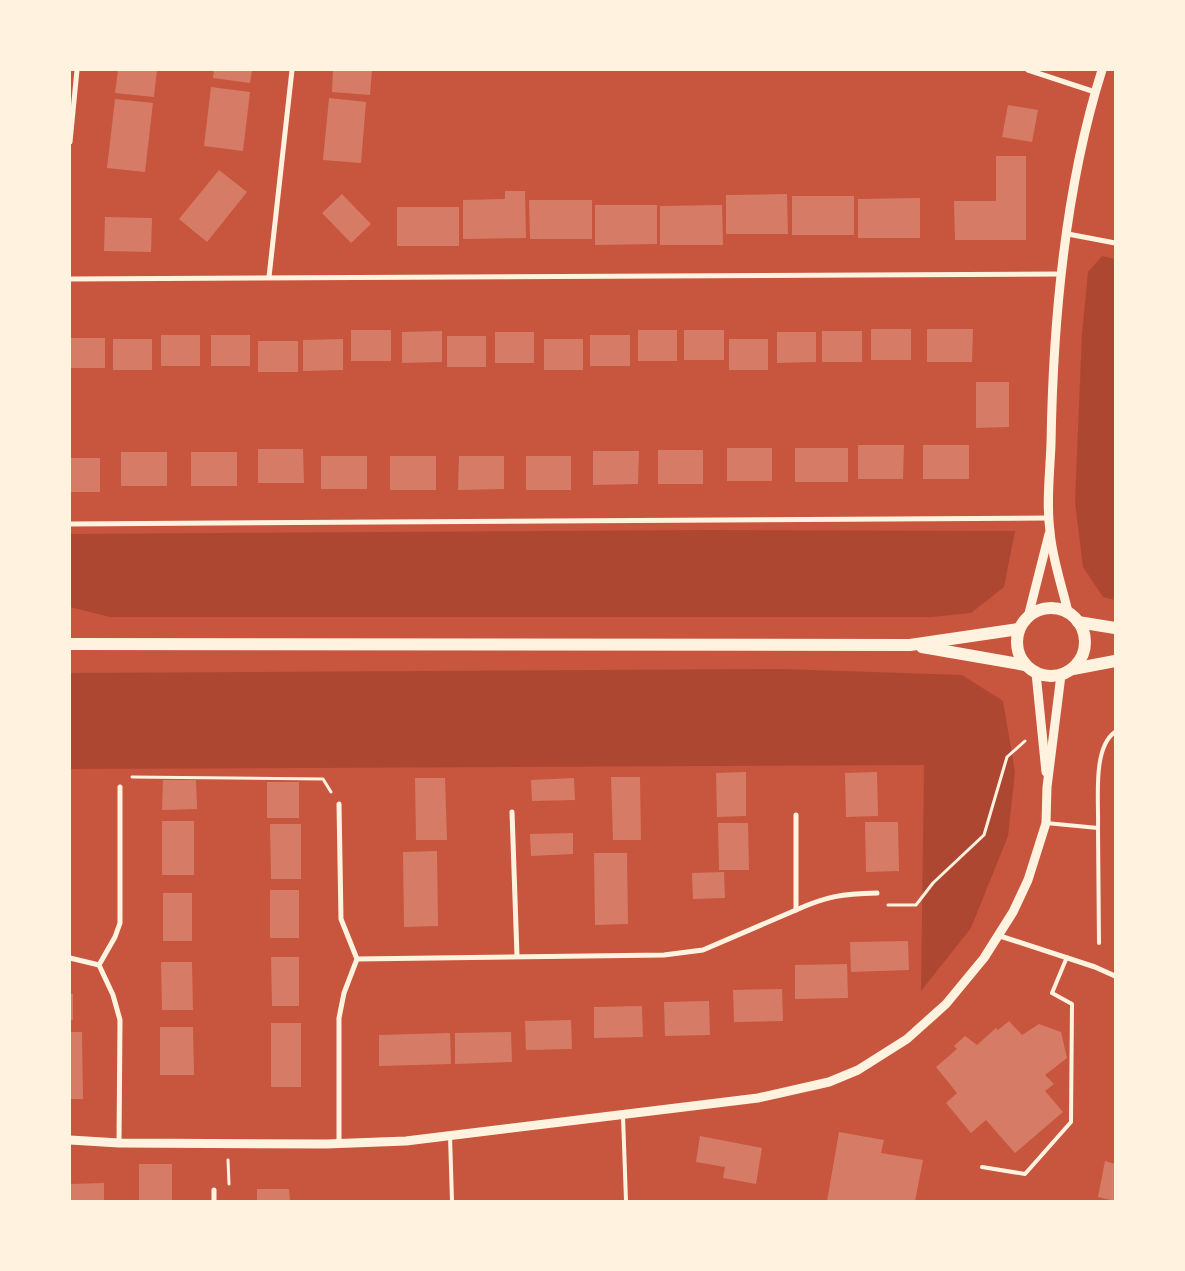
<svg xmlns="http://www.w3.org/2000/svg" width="1185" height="1271" font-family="'Sofia Sans Condensed',sans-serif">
<rect width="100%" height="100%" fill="#c8553d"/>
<g fill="#ae4732">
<polygon points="1102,256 1115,259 1115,600 1103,597 1083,567 1075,502 1082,334 1088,272"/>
<polygon points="710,530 1015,531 1004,587 971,613 932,617 110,617 70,607 70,534"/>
<polygon points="782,669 962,675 1003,701 1015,772 1008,836 971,928 921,991 924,765 70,769 70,673"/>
</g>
<g fill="#d67c66">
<polygon points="118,70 157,70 154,97 115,93"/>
<polygon points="214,70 252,70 250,83 213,78"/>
<polygon points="333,70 372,70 370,95 332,92"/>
<polygon points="211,87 250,92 243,151 204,146"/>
<polygon points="329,98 366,102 361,163 323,160"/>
<polygon points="115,99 153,103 145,172 107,168"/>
<polygon points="1008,105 1038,110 1032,142 1002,137"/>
<polygon points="996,156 1026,156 1026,240 955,240 954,201 996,201"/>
<polygon points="219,170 247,192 207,242 179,219"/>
<polygon points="505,191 525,191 526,238 463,239 463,200 505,199"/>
<polygon points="342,194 371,224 351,243 322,213"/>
<polygon points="787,194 788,234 726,234 726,195"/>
<rect x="792" y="196" width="62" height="39"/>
<polygon points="920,198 920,238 858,238 858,199"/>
<polygon points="529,200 592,200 592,239 530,239"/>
<polygon points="595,205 657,205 657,244 595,245"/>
<polygon points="722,205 723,245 660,245 660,206"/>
<rect x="397" y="207" width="62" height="39"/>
<polygon points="105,217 152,218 151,252 104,251"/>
<rect x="871" y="329" width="40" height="31"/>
<polygon points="927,329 973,329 972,362 927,362"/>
<rect x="351" y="330" width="40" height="31"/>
<rect x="638" y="330" width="39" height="31"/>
<rect x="684" y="330" width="40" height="30"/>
<polygon points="442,331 442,362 402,363 402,332"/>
<rect x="822" y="331" width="40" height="31"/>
<rect x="495" y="332" width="39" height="31"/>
<polygon points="777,332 816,332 816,362 777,363"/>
<rect x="161" y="335" width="39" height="31"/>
<rect x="211" y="335" width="39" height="31"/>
<rect x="590" y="335" width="40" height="31"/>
<rect x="447" y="336" width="39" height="31"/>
<rect x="70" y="338" width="35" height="30"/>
<rect x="113" y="339" width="39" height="31"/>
<polygon points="343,339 343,370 303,371 303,340"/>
<rect x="544" y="339" width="39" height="31"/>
<rect x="729" y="339" width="39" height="31"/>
<rect x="258" y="341" width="40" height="31"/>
<polygon points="976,382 1009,382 1009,427 976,428"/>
<polygon points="858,445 904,445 903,479 858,479"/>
<rect x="923" y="445" width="46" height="34"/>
<rect x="727" y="448" width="45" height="33"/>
<rect x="795" y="448" width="53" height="34"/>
<polygon points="258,449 303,449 304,483 258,483"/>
<rect x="658" y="450" width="45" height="34"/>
<polygon points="593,451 639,451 638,484 593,485"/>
<rect x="121" y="452" width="46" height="34"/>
<rect x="191" y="452" width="46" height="34"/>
<rect x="321" y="456" width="46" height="33"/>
<rect x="390" y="456" width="46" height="34"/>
<polygon points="459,456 504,456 504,489 458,490"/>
<rect x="526" y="456" width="45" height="34"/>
<rect x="70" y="458" width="30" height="34"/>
<polygon points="746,772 746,816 717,817 716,773"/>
<polygon points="877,772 878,816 846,817 845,773"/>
<polygon points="611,777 640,777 641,840 613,840"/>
<polygon points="415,778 445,778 447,840 416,840"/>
<polygon points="574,778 575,800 532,801 531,780"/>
<polygon points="163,780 196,780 197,809 162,810"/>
<rect x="267" y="782" width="32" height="36"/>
<rect x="162" y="821" width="32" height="54"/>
<polygon points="865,822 898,822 899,871 866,872"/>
<polygon points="718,823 748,823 749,870 719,870"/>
<polygon points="270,824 301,824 301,879 271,879"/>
<polygon points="573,833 573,854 531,856 530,834"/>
<polygon points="437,851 438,926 404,927 403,852"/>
<polygon points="594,853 627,853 628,924 595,925"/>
<polygon points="724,872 725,898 693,899 692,873"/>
<rect x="270" y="890" width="29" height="48"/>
<rect x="163" y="893" width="29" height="48"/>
<polygon points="908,941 909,970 851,972 850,942"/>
<polygon points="271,957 299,957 299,1006 272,1006"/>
<polygon points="161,962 192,962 193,1010 162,1010"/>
<polygon points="847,964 848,998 795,999 795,965"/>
<polygon points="782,989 783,1021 734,1022 733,990"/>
<rect x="70" y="994" width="3" height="26"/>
<polygon points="709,1001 710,1035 665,1036 664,1002"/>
<polygon points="642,1006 643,1037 594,1038 594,1007"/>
<polygon points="571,1020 572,1049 526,1050 525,1021"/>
<polygon points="1009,1021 1022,1035 1039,1024 1061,1032 1067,1058 1045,1075 1054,1084 1045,1091 1063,1112 1015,1153 986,1120 971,1133 946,1103 957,1093 936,1067 957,1049 954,1046 965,1036 977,1045 996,1028 998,1030"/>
<rect x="271" y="1023" width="30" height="64"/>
<polygon points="160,1027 193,1027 194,1075 160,1075"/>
<polygon points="70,1032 82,1032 83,1099 70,1099"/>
<polygon points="511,1032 512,1062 455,1064 455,1033"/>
<polygon points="450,1033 451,1064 379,1066 379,1035"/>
<polygon points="839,1132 884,1140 881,1153 923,1160 915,1201 827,1201"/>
<polygon points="700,1136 762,1148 756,1184 723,1178 725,1167 696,1162"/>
<polygon points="1105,1161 1115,1164 1115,1201 1098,1197"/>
<rect x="139" y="1164" width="33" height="37"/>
<polygon points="104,1183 104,1201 70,1201 70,1184"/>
<polygon points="257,1189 289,1189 290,1201 257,1201"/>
</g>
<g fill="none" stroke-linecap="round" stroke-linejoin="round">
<g stroke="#fff3e0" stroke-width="3">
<polyline points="132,777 323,779 331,792"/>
<polyline points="888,905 916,905 933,883 984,835 1007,757 1025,741"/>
<polyline points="228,1160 229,1184"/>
</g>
<g stroke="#fff3e0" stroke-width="4">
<path d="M 1046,823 L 1098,828 C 1099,801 1092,748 1115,732"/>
<polyline points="1098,828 1099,943"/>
<polyline points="623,1116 626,1201"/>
<polyline points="450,1136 452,1201"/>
<polyline points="982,1167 1025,1174 1071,1122 1072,1004 1052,993 1067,957"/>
</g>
<g stroke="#fff3e0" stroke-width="5">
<polyline points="1028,70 1095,92"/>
<polyline points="70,142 77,70"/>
<polyline points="1068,234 1115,243"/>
<polyline points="269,277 292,70"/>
<polyline points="70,279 1062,274"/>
<polyline points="70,524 1049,518"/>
<polyline points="339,804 341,919 357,959 344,993 339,1018 339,1144"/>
<polyline points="512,812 517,956"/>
<path d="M 796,910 C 827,896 842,894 877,893"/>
<polyline points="1000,936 1095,967 1115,976"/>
<polyline points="70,958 99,965"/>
<polyline points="357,959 664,955 703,950 796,910 796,815"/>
<polyline points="119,1143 120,1020 113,995 99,965 115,937 120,923 120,787"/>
<polyline points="214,1201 214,1190"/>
</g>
<g stroke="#fff3e0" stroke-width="9">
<path d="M 1068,612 C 1062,586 1052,558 1050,531 C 1046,503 1050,472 1051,444 C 1053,321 1065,187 1102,70"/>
<polyline points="1028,617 1049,534"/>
<polyline points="1036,673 1046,772"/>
<polyline points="70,1140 119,1143 326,1144 406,1141 758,1098 829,1082 858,1070 907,1039 946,1004 984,958 1013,912 1028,880 1046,823 1047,787 1061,675"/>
</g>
<g stroke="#fff3e0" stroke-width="12">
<circle cx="1051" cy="642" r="34"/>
<polyline points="1078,622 1115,628"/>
<polyline points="70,644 910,645 1019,629"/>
<polyline points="922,647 1025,665"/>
<polyline points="1073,669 1115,661"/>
</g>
</g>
<rect width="1185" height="1271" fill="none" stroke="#fff3e0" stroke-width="142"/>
</svg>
